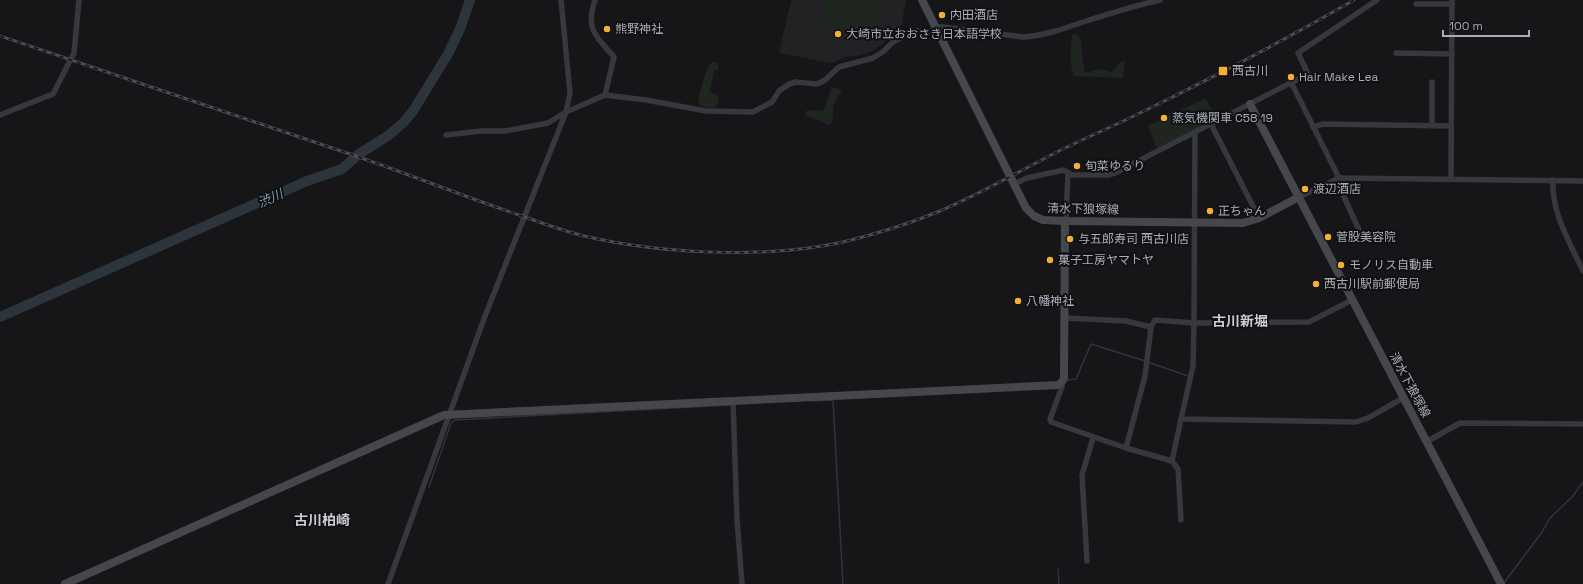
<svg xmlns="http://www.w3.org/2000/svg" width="1583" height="584" font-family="'Space Grotesk','Noto Sans JP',sans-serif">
<rect width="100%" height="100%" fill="#161618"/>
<polygon fill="#222225" points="791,0 906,0 901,27 875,50 861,55 845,57 832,63 825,62 779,53"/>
<g fill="#1e261f">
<polygon points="825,0 884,0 878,34 820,24"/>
<path d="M 1075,34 L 1078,35 L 1081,39 L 1084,71 L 1088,73 L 1097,69 L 1112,72 L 1120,62 L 1124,61 L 1125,63 L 1123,78 L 1075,76 C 1069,71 1071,44 1072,35 Z"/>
<path d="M 712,62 L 718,63 L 718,70 L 714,71 L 710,92 L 717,95 L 719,101 L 716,107 L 707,108 L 698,104 C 699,94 705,70 712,62 Z"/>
<path d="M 832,87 L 837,88 L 842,91 C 840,95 837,98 835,103 C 830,111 837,116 829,125 L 816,119 L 805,116 L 807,110 L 822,111 L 824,109 Z"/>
<polygon points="1206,98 1216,118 1157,149 1148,126"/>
</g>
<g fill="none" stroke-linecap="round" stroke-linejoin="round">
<g stroke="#2c353c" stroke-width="1.5">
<polyline points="1148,362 1188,376"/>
<polyline points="1068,380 1076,379 1091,344 1145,361"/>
<polyline points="811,401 833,400 843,584"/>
<polyline points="429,487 451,423 455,420 729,405"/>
<polyline points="1058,569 1059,584"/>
<polyline points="1504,583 1542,532 1550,518 1572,497 1583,482"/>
</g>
<polyline stroke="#2c353c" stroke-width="10" points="0,317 307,181 342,169 359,154 389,135 403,123 413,111 448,54 460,29 470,0"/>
<g stroke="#37383d" stroke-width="5.5">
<path d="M 595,0 C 585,30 596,36 614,57 L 605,95"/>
<polyline points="1416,4 1452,4"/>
<polyline points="1396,53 1452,54"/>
<polyline points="1291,82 1339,178"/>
<polyline points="0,115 53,94 74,53 79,0"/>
<polyline points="1211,124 1259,218"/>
<polyline points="1432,126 1432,82"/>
<polyline points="1313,127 1323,124 1451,126"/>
<path d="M 446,135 L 481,131 L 505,131 L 548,123 L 566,112 L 605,95 L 646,100 L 706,111 L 753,112 L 772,102 L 779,91 L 789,84 L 796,82 L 817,84 L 825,80 L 839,67 L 873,58 L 884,51 L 892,43 L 909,33 L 916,31 L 933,31 L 936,27 L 943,27 L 1023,37 C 1043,36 1063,29 1083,22 C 1108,14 1133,6 1160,0"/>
<polyline points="1336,179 1359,230"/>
<polyline points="1451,179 1452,0"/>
<path d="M 1553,180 C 1551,212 1570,243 1583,271"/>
<polyline points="1014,184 1027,178 1064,170 1072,175 1109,175 1115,173 1308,74 1298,53 1377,0"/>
<polyline points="1299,197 1339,178 1583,181"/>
<polyline points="1065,221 1066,218 1068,173"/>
<polyline points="1352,300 1309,322 1194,323 1193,366 1181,419 1356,422 1368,418 1403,398"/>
<polyline points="1065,318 1126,321 1151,327"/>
<polyline points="1062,382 1062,387 1050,419 1051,422 1126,448 1172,461 1178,469 1181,520"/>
<polyline points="733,401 737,519 742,584"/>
<polyline points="1426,442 1460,423 1583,424"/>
<polyline points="1126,448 1145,376 1151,327 1155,320 1194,323 1195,132"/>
<polyline points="1172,461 1181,419"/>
<polyline points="1087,561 1082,475 1093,438"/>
<polyline points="388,584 485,316 566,112 570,93 561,0"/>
</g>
<g stroke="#45474d" stroke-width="8">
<polyline points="922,0 1026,208 1034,216 1043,220 1065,221 1243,223 1259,218 1299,197"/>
<polyline points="1250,104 1501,584"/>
<polyline points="65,584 444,415 1059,385 1064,379 1065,221"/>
</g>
<g stroke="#4a4c52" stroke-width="3">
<path id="rail" d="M 0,36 C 114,75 230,113 344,152 C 404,172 462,196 522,216 C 542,223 563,231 584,236 C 661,254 766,259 843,242 C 876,234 909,224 940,211 C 980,194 1018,172 1057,152 C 1085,138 1114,126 1142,112 C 1214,77 1285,40 1354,0"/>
</g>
<use href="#rail" stroke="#111113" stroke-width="1.5" stroke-dasharray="4.5" stroke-linecap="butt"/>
</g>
<g fill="#f2b134" stroke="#111113" stroke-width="1.5">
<circle cx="942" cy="15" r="4"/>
<circle cx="607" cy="29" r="4"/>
<circle cx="838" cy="34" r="4"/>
<rect x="1218" y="66" width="10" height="10" rx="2"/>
<circle cx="1291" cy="77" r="4"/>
<circle cx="1164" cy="118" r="4"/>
<circle cx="1077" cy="166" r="4"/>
<circle cx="1305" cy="189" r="4"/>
<circle cx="1210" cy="211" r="4"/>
<circle cx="1328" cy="237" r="4"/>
<circle cx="1070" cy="239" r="4"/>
<circle cx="1050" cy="260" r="4"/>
<circle cx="1341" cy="265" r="4"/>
<circle cx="1316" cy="284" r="4"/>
<circle cx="1018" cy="301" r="4"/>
</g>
<g text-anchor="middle" stroke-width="4" stroke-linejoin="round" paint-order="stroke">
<g font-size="12" fill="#a8adb8" stroke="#111113" text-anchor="start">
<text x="950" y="19">内田酒店</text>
<text x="615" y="33">熊野神社</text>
<text x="846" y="38">大崎市立おおさき日本語学校</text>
<text x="1232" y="75">西古川</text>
<text x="1299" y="81">Hair Make Lea</text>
<text x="1172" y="122">蒸気機関車 C58 19</text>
<text x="1085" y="170">旬菜ゆるり</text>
<text x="1313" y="193">渡辺酒店</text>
<text x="1218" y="215">正ちゃん</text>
<text x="1336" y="241">菅股美容院</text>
<text x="1078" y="243">与五郎寿司 西古川店</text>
<text x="1058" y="264">菓子工房ヤマトヤ</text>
<text x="1349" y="269">モノリス自動車</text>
<text x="1324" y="288">西古川駅前郵便局</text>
<text x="1026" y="305">八幡神社</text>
</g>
<g font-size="12" fill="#a8adb8" stroke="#111113">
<text transform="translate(1083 209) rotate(1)" y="4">清水下狼塚線</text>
<text transform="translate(1410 385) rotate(62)" y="4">清水下狼塚線</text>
</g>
<g font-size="13" font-style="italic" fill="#7f9bb3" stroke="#111113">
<text transform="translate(270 198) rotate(-24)" y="5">渋川</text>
</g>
<g font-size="14" font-weight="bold" fill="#c9ccd4" stroke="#111113">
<text x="1240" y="326">古川新堀</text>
<text x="322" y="525">古川柏崎</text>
</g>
</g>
<path d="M1443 30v6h86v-6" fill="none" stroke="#a8adb8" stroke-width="2"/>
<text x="1449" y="30" font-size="12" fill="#a8adb8" stroke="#111113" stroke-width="3" paint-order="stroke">100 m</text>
</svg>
